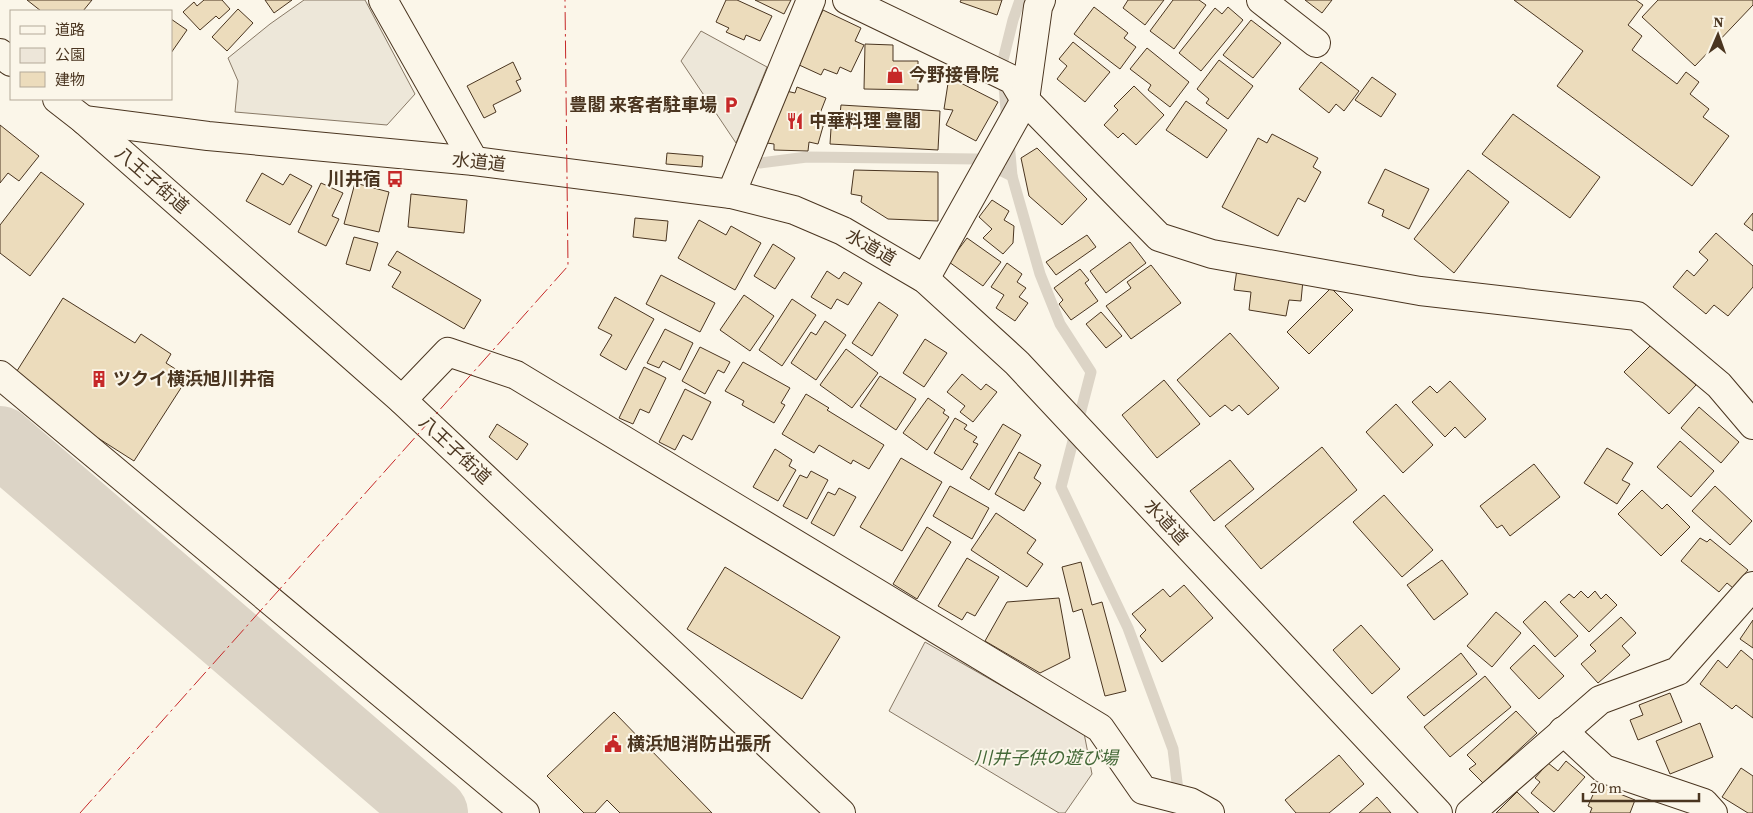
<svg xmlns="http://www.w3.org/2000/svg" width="1753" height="813" font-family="'Source Serif 4','Noto Sans JP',serif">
<rect width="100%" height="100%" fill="#fbf6e9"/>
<polygon fill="#ede6d9" stroke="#887966" points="925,642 1084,733 1092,774 1065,813 1059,813 889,711"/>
<g fill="#ede7d9" stroke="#887966">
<polygon points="304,0 365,0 415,94 387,125 235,112 238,81 228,58 270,24"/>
<polygon points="701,31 767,67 736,143 681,61"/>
</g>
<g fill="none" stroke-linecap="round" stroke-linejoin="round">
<g stroke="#dcd4c6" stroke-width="11">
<polyline points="1007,121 1002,64 1013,20 1020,0"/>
<polyline points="1009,142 1012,176"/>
<polyline points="760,163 807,157 978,159 1012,176 1040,274 1060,324 1091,372 1061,487 1128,628 1173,749 1179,799"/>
</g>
<polyline stroke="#dcd4c6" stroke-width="70" points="0,441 433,813"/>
</g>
<g fill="#ecdcbc" stroke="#4a3520">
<polygon points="27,0 92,0 83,11 41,11"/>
<polygon points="204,0 222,0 230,9 219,19 216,16 200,30 183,12 194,2 197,6"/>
<polygon points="265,0 292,0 274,13"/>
<polygon points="726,0 737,0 772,16 760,41 746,35 744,40 726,32 729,28 716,22"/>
<polygon points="755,0 791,0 784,14"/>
<polygon points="961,0 1002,0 997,15 960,2"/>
<polygon points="1128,0 1164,0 1145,25 1123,8"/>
<polygon points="1173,0 1199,0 1206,5 1174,49 1150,31"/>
<polygon points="1305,0 1332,0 1322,13"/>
<polygon points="1514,0 1636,0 1643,5 1628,25 1642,36 1632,50 1677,84 1686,72 1699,82 1690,94 1709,109 1703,117 1729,136 1692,186 1557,86 1583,51"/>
<polygon points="1658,0 1753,0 1753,5 1695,66 1642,17"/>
<polygon points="1094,7 1128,33 1124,38 1136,47 1120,69 1074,34"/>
<polygon points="1228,7 1243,20 1201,71 1179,53 1215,8 1222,14"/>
<polygon points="238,9 253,23 227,51 212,37"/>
<polygon points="823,10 861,28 855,41 864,45 851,72 840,67 837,74 824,69 821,75 797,64"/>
<polygon points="171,19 187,30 171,53"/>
<polygon points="1251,20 1281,43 1253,78 1223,55"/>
<polygon points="1073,42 1110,72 1085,102 1057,79 1067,66 1059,59"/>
<polygon points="865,44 893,45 893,61 918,61 918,90 864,89"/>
<polygon points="1147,48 1189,82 1170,107 1148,90 1151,85 1130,69"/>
<polygon points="1219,60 1253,86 1228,119 1206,103 1209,99 1197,89"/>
<polygon points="513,62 521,79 516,81 521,91 493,105 496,112 484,118 467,86"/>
<polygon points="1321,62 1359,91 1344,111 1336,104 1329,113 1299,89"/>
<polygon points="949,77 998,102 976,141 946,125 953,110 944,109"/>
<polygon points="1372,77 1396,94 1381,117 1355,100"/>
<polygon points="1134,86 1164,115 1136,145 1123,133 1118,138 1104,125 1118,110 1114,106"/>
<polygon points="797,87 826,98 817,121 824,123 818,144 809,142 808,151 774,150 774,144 767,143 786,91 795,93"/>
<polygon points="1186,101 1227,130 1207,158 1166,130"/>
<polygon points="841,105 940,111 938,150 830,144 832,113 840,114"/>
<polygon points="1513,114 1600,177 1570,218 1482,154"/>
<polygon points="0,125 39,156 19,181 8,173 0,183"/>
<polygon points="1272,134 1318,158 1313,167 1321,172 1305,202 1298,198 1278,236 1222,207 1258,138 1267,143"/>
<polygon points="1037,148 1087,199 1062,225 1029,196 1021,158"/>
<polygon points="667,153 703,156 702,167 666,164"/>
<polygon points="1385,169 1429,189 1409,229 1382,216 1384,210 1368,203"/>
<polygon points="854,170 938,172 938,221 888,219 861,202 862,196 851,194"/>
<polygon points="1468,170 1509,202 1454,273 1414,239"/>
<polygon points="41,172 84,204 30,276 0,253 0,225"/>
<polygon points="262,173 283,185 290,174 312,186 290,225 246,201"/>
<polygon points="321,183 343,193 332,216 339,219 326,246 298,232"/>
<polygon points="355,183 389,192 379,232 344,224"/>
<polygon points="411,194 467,200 464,233 408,227"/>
<polygon points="992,200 1009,211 1004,220 1014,226 1013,243 1003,254 983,238 992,229 979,217"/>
<polygon points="1753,213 1753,231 1744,224"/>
<polygon points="635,218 668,221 666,241 633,237"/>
<polygon points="699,220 726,235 731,226 761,243 735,290 678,258"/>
<polygon points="1716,233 1753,266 1753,287 1728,316 1714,305 1706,314 1673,287 1687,270 1694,276 1708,260 1699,252"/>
<polygon points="1087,235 1096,247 1056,275 1046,262"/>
<polygon points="354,237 378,243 370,271 346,264"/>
<polygon points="967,238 1001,262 983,286 949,262"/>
<polygon points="1130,242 1146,263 1106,293 1090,271"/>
<polygon points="773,244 795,258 775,289 754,276"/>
<polygon points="397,251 481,300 464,329 392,287 401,272 388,265"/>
<polygon points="1007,263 1022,274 1017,282 1026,288 1019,297 1028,303 1015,321 996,308 1004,295 991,287"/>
<polygon points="1151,265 1181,303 1131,339 1106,306 1131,288 1127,282"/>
<polygon points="1080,269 1089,280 1085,283 1098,301 1071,320 1059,304 1063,300 1054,288"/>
<polygon points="1237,269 1303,280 1301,301 1289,300 1286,316 1249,310 1251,292 1234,290"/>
<polygon points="827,271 839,279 844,272 862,283 848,305 837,299 831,309 811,297"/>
<polygon points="661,275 715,303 700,332 646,304"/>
<polygon points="1331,288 1353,310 1309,354 1287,332"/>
<polygon points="744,295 774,316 750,351 720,330"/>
<polygon points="615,297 654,319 626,370 600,355 612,335 598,328"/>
<polygon points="63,298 135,343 141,334 171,354 166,363 188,377 134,461 10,382"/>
<polygon points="792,299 816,315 782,366 759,350"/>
<polygon points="879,302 898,315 872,356 852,343"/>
<polygon points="1101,312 1122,336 1106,348 1086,324"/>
<polygon points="825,321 846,335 816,380 791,363 811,332 816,335"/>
<polygon points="665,329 693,343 680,370 663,361 659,368 647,363"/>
<polygon points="1230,333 1279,388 1248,415 1239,405 1232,411 1225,405 1210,417 1177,380"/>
<polygon points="925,339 947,353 924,387 903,373"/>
<polygon points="1652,344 1696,385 1669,414 1624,372"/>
<polygon points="700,347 730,362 724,373 718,370 705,394 682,381"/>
<polygon points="846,349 878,373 852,408 820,385"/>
<polygon points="743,362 790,388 781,403 785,405 774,423 742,405 744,401 725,391"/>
<polygon points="644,367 666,378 649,413 640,409 633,424 619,418"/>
<polygon points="962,374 981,390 986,384 997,392 973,422 960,412 965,406 947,392"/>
<polygon points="880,376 916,399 896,430 860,406"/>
<polygon points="1164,380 1200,424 1157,458 1122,415"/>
<polygon points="1450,381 1486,419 1465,438 1455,427 1445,437 1412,402 1430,386 1437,393"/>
<polygon points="685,389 711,402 692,440 683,435 675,450 659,442"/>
<polygon points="806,394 829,408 827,410 884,445 869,469 853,460 851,464 819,445 814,453 782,434"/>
<polygon points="928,398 945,410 943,413 949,417 927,450 903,433"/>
<polygon points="1396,404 1433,445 1403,473 1366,432"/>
<polygon points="1699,407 1739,442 1721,463 1681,428"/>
<polygon points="955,418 967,425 964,429 977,437 973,442 978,444 962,470 934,453"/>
<polygon points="497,424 528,444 517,460 489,437"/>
<polygon points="1003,424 1021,435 989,490 970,478"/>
<polygon points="1680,441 1714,471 1691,497 1657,467"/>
<polygon points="1322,447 1357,490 1261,569 1225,526"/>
<polygon points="1607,448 1633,463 1622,480 1630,484 1617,504 1584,483"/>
<polygon points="775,449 792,460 789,466 796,470 778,501 753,487"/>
<polygon points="1019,452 1041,465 1034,478 1041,483 1024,511 995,494"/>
<polygon points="901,458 942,482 902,551 860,527"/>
<polygon points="1230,460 1254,489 1214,521 1190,491"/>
<polygon points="1534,464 1560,497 1510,536 1502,525 1497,528 1480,506"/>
<polygon points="811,471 828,480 807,519 783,506 800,475 807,478"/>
<polygon points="950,486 989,508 972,539 933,516"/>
<polygon points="1715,486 1752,521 1730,545 1692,511"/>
<polygon points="839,488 856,497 834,536 811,523 828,492 835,495"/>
<polygon points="1642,490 1662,509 1667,504 1690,527 1661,556 1618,514"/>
<polygon points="1384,495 1433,550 1402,577 1353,522"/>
<polygon points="996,513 1036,540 1027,553 1043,564 1027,587 971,550"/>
<polygon points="927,527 951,542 917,599 893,584"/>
<polygon points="1700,538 1707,542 1710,539 1748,570 1733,588 1727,583 1719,592 1681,561"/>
<polygon points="967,558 999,577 975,616 967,612 962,620 938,606"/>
<polygon points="1442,560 1468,594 1434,620 1407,585"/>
<polygon points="1081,562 1092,605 1102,602 1126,691 1105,696 1082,609 1073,612 1062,567"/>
<polygon points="725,567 840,637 802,699 687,629"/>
<polygon points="1184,585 1213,618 1162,662 1140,636 1146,630 1132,614 1163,589 1170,597"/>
<polygon points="1581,591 1588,598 1595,591 1601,599 1606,594 1617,605 1589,632 1560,602 1569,594 1574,598"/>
<polygon points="1059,598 1070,658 1040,673 985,641 1007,602"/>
<polygon points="1545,601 1578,636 1555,657 1523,622"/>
<polygon points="1496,612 1521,633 1492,667 1467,646"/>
<polygon points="1621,617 1636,633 1622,646 1630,655 1598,683 1581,664 1596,651 1590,645"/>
<polygon points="1753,620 1753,648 1740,639"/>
<polygon points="1361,625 1400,669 1372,694 1333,650"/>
<polygon points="1534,645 1564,676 1539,699 1510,668"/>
<polygon points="1741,650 1753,660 1753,718 1736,705 1732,709 1700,684 1718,660 1727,668"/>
<polygon points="1461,653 1477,674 1424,716 1407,697"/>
<polygon points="1485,676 1511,707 1450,757 1424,727"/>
<polygon points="1670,693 1682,722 1638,740 1630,720 1643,715 1639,705"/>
<polygon points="1516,711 1537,733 1483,783 1469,769 1476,764 1467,755"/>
<polygon points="614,712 712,813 620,813 607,800 595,813 584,813 547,776"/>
<polygon points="1700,723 1713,757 1670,774 1656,741"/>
<polygon points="1339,755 1364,784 1329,813 1296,813 1285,800"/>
<polygon points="1566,761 1585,777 1554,812 1531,793 1540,782 1535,778 1548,763 1558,771"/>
<polygon points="1741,768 1753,776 1753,813 1748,813 1722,797"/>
<polygon points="1599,781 1622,791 1620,794 1635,800 1630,813 1590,813 1592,808 1588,806"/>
<polygon points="1517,792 1539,813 1496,813"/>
<polygon points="1377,797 1391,813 1359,813"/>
</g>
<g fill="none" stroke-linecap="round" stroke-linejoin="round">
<g stroke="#4a3520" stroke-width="30">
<g id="minor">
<polyline points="383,0 474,161"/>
<polyline points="847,0 1013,80 1025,100 1159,237 1212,254 1420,291 1637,316 1719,385 1753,425"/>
<polyline points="1261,0 1316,43"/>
<polyline points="731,194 811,0"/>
<polyline points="925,279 1025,100 1038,7 1041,0"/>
<polyline points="0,375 525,813"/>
<polyline points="402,400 448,352 516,375 1100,728 1143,790 1190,802 1210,813"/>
<polyline points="1563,731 1604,769 1704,803 1713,813"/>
<polyline points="1470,813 1600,700 1678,671 1753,586"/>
</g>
</g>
<g stroke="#4a3520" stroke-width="30">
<polyline id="tertiary" points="84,120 208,136 474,161 731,194 794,210 843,231 925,279 1017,363 1438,813"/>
</g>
<g stroke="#4a3520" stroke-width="30">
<g id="trunk">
<polyline points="0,53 11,62"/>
<polyline points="57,99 84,120 402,400 841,813"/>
</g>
</g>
<use href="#minor" stroke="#fbf6e9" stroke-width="28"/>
<use href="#tertiary" stroke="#fbf6e9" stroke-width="28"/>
<use href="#trunk" stroke="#fbf6e9" stroke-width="28"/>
<polyline stroke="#c62828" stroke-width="1" stroke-dasharray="18 4 2.5 4" stroke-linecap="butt" points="80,813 568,266 565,0"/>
</g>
<defs>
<g id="shop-bare" transform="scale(1.35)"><path d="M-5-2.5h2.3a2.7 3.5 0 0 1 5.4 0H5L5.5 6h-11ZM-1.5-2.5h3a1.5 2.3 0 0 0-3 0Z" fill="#c62828" stroke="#fbf6e9" stroke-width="2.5" paint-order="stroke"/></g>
<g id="parking-bare" transform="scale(1.35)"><path d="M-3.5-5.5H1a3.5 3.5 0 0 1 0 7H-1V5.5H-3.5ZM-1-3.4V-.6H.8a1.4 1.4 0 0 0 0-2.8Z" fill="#c62828" stroke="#fbf6e9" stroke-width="2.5" paint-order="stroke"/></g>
<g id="restaurant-bare" transform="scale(1.35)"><path d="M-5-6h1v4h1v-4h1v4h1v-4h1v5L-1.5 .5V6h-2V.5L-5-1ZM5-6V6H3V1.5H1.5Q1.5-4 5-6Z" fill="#c62828" stroke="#fbf6e9" stroke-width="2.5" paint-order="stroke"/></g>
<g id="bus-bare" transform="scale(1.35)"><path d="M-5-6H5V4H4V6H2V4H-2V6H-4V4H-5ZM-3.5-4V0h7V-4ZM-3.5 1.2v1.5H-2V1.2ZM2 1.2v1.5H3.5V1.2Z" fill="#c62828" stroke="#fbf6e9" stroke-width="2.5" paint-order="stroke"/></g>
<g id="building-bare" transform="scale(1.35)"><path d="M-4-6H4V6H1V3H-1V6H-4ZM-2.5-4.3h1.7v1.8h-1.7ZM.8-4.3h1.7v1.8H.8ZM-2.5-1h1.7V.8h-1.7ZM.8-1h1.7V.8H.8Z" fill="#c62828" stroke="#fbf6e9" stroke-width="2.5" paint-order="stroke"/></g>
<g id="civic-bare" transform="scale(1.35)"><path d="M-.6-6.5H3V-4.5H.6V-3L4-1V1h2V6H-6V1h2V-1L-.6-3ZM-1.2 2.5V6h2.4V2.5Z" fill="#c62828" stroke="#fbf6e9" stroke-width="2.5" paint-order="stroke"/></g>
</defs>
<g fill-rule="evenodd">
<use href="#shop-bare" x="895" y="75"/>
<use href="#parking-bare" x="731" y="105"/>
<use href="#restaurant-bare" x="795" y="121"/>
<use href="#bus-bare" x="395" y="179"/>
<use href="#building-bare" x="99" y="379"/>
<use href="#civic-bare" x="613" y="744"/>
</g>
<g text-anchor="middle" stroke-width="4" stroke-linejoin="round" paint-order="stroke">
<g font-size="18" font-weight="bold" fill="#4a3520" stroke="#fbf6e9" text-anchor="start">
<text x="909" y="81">今野接骨院</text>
<text x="717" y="111" text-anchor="end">豊閣 来客者駐車場</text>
<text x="809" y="127">中華料理 豊閣</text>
<text x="381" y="185" text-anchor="end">川井宿</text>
<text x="113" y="385">ツクイ横浜旭川井宿</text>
<text x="627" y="750">横浜旭消防出張所</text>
</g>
<g font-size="18" fill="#4a3520" stroke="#fbf6e9">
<text transform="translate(479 162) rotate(6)" y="6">水道道</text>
<text transform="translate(152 180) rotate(41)" y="6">八王子街道</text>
<text transform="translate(871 247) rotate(30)" y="6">水道道</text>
<text transform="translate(455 450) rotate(43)" y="6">八王子街道</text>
<text transform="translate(1166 522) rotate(47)" y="6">水道道</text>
</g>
<g font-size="18" font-style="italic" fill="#436837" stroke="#fbf6e9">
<text x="1046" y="764">川井子供の遊び場</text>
</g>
</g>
<rect x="10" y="10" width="162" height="90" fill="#fbf6e9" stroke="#b4a999"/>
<rect x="20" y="26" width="25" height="8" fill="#fbf6e9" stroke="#b4a999"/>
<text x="55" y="35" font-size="15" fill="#4a3520">道路</text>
<rect x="20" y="48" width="25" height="15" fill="#ede6d9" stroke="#b4a999"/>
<text x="55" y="60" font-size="15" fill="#4a3520">公園</text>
<rect x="20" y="72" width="25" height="15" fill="#ecdcbc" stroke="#b4a999"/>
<text x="55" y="85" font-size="15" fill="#4a3520">建物</text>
<g transform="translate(1718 35) rotate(2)" stroke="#fbf6e9" stroke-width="4" paint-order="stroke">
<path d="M0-4L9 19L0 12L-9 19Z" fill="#4a3520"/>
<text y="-8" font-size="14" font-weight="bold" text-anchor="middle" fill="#4a3520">N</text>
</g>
<path d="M1583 793v8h116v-8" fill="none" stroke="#4a3520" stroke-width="2.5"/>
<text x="1590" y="793" font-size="15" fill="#4a3520" stroke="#fbf6e9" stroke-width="4" paint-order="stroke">20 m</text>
</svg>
